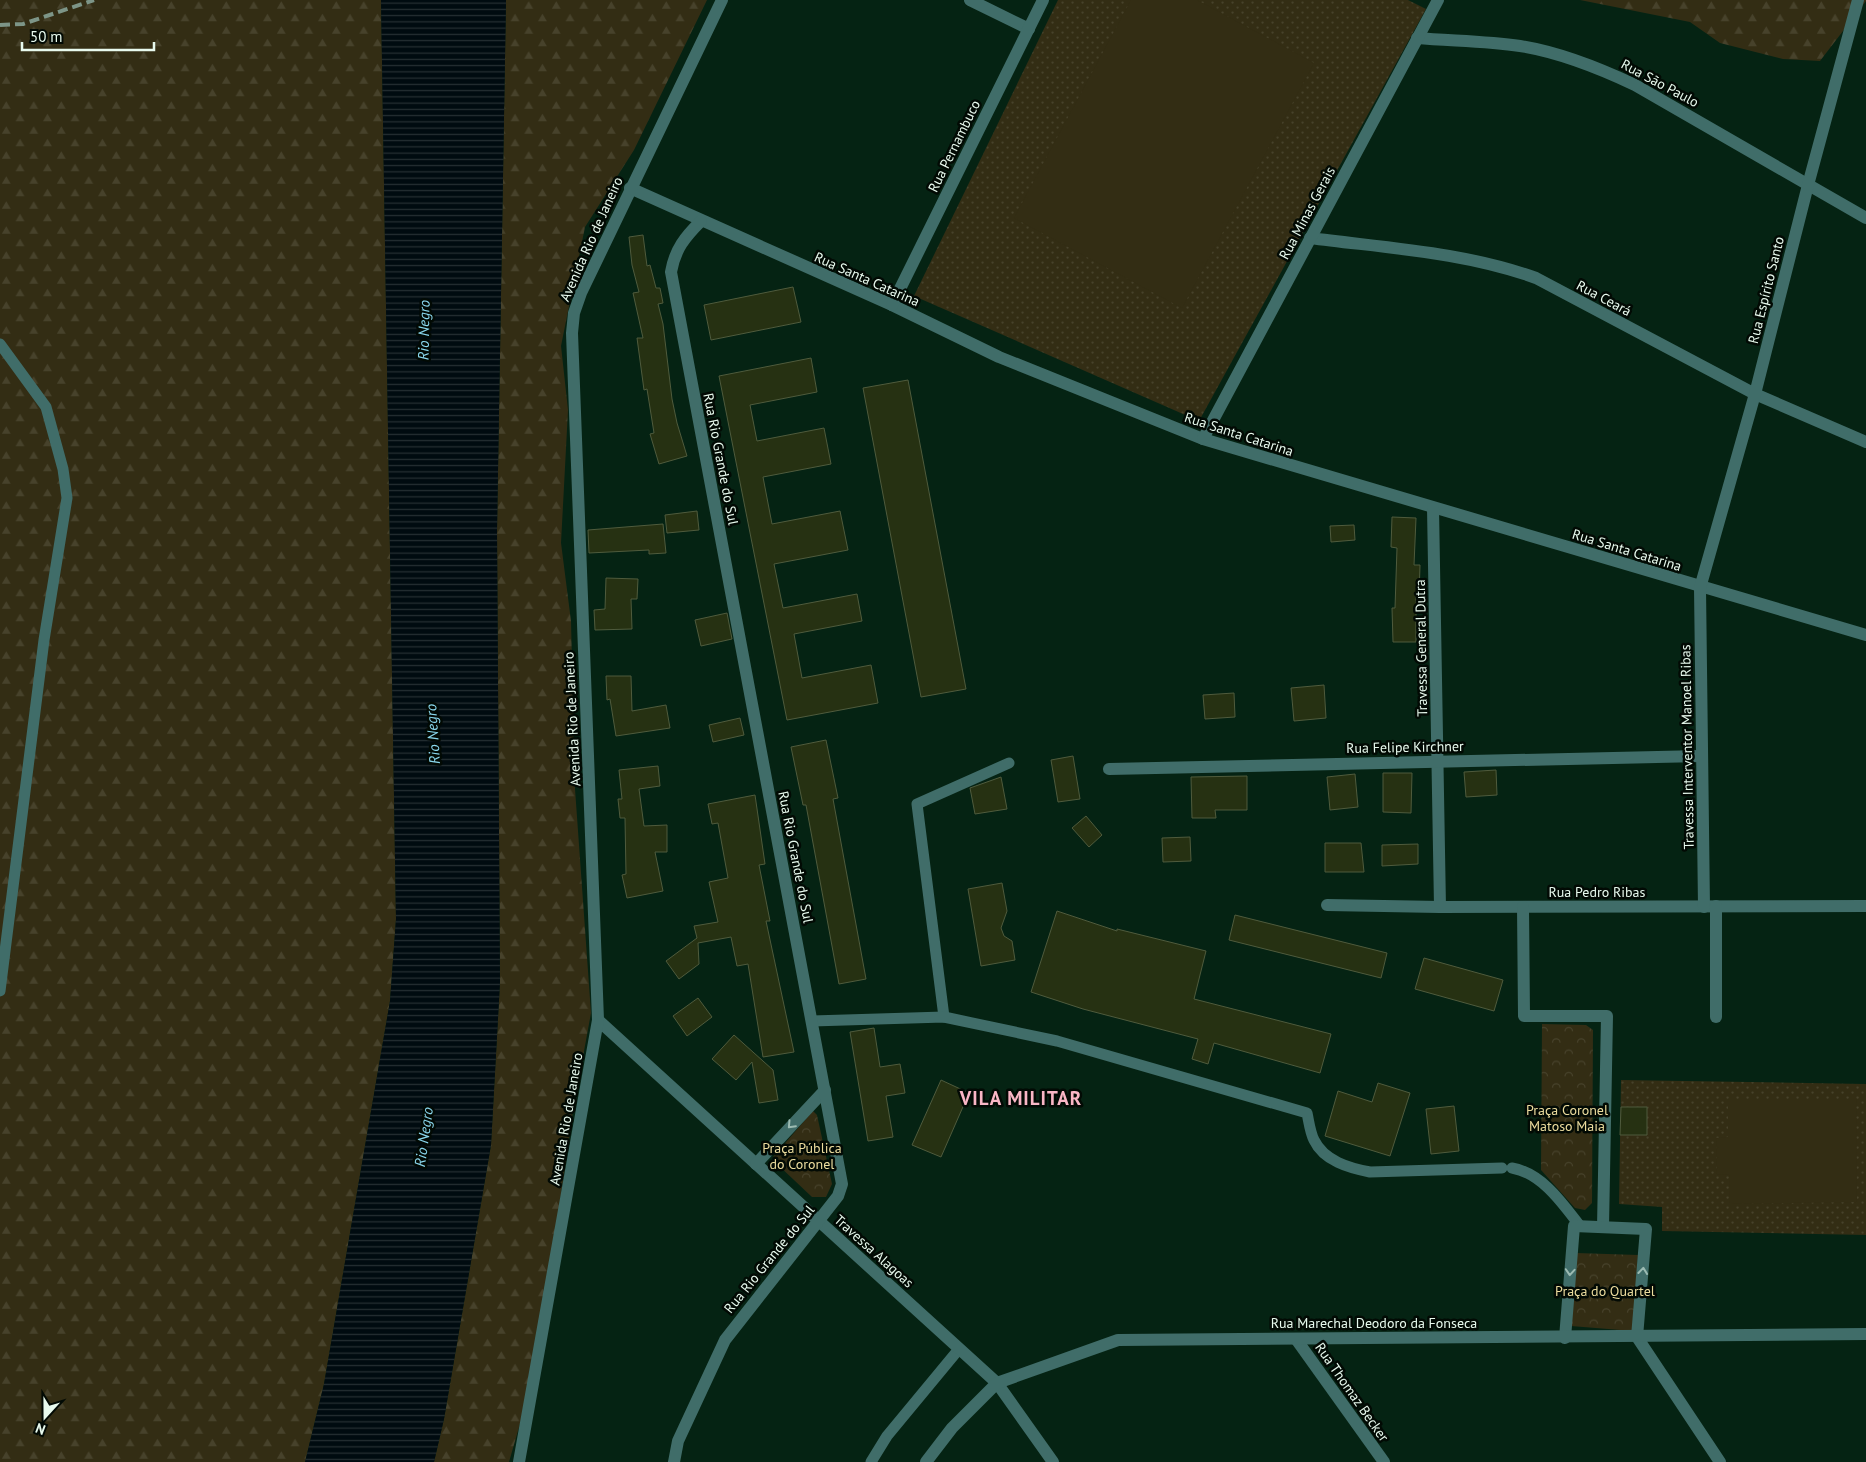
<svg xmlns="http://www.w3.org/2000/svg" width="1866" height="1462" font-family="'PT Sans',sans-serif">
<defs>
<pattern id="grass-dots" width="8" height="8" patternUnits="userSpaceOnUse" patternTransform="scale(1.25)"><rect width="8" height="8" fill="#332d14"/><path d="M2 2h.1M6 6h.1" fill="none" stroke="#47422b" stroke-width="1.8" stroke-linecap="round"/></pattern>
<pattern id="forest-firs" width="22" height="20" patternUnits="userSpaceOnUse" patternTransform="scale(1.25)"><rect width="22" height="20" fill="#332d14"/><path d="M5 1l3.5 6h-7zM16 11l3.5 6h-7z" fill="#47422b"/></pattern>
<pattern id="park-crowns" width="20" height="18" patternUnits="userSpaceOnUse" patternTransform="scale(1.25)"><rect width="20" height="18" fill="#332d14"/><path d="M2 6a3 3 0 1 1 6 0M12 15a3 3 0 1 1 6 0" fill="none" stroke="#47422b"/></pattern>
<pattern id="water-rules" width="6" height="5" patternUnits="userSpaceOnUse" patternTransform="scale(1.25)"><rect width="6" height="5" fill="#000b10"/><path d="M0 2.5h6" fill="none" stroke="#252f33"/></pattern>
</defs>
<rect width="100%" height="100%" fill="#052313"/>
<g fill="url(#grass-dots)">
<polygon points="1058,0 1408,0 1426,9 1199,421 914,296"/>
<polygon points="1621,1080 1866,1084 1866,1235 1662,1231 1662,1207 1619,1204"/>
</g>
<g fill="url(#forest-firs)">
<polygon points="0,0 381,0 396,919 390,1001 324,1384 305,1462 0,1462"/>
<polygon points="506,0 707,0 634,150 585,227 561,346 568,410 561,543 571,621 575,789 591,1013 573,1111 536,1368 509,1462 434,1462 444,1419 491,1145 500,982 497,531"/>
<polygon points="1580,0 1866,0 1866,1 1820,61 1783,59 1720,43 1690,22"/>
</g>
<g fill="url(#park-crowns)">
<polygon points="1542,1024 1586,1025 1593,1030 1592,1203 1585,1210 1575,1208 1541,1170"/>
<polygon points="813,1111 817,1115 832,1184 826,1197 812,1197 776,1163 773,1157"/>
<polygon points="1576,1253 1638,1255 1633,1331 1571,1326"/>
</g>
<g fill="#332d14">
<polygon points="1131,0 1197,0 1314,63 1182,308 1014,218"/>
<polygon points="1728,1099 1856,1099 1857,1202 1730,1204 1729,1175 1717,1174 1716,1138 1728,1137"/>
</g>
<polygon fill="url(#water-rules)" points="381,0 506,0 497,531 500,982 491,1145 444,1419 434,1462 305,1462 324,1384 390,1001 396,919"/>
<g fill="#263112" stroke="#4f5b3d">
<polygon points="643,235 647,266 650,265 656,288 660,288 663,303 658,304 663,324 672,399 677,423 687,456 659,464 650,434 654,433 647,389 644,390 637,338 643,338 633,293 639,292 632,265 629,237"/>
<polygon points="793,287 801,322 711,340 704,305"/>
<polygon points="811,358 817,392 750,405 757,441 824,428 831,464 763,477 772,524 840,511 848,550 774,564 783,608 857,594 862,621 794,634 802,678 871,665 878,703 787,720 719,376"/>
<polygon points="908,380 966,689 921,697 863,388"/>
<polygon points="697,511 699,530 667,533 665,515"/>
<polygon points="1392,517 1416,518 1414,565 1420,565 1419,596 1416,596 1416,642 1393,642 1392,608 1395,608 1397,548 1391,547"/>
<polygon points="663,524 666,553 649,554 649,550 589,553 588,530"/>
<polygon points="1354,525 1355,540 1331,542 1330,526"/>
<polygon points="606,578 638,579 637,599 631,599 632,629 595,630 594,610 605,609"/>
<polygon points="727,613 732,639 701,646 695,620"/>
<polygon points="606,676 631,676 632,711 666,705 670,728 616,736 610,699 607,700"/>
<polygon points="1324,685 1326,718 1294,721 1291,688"/>
<polygon points="1234,693 1235,717 1205,719 1203,695"/>
<polygon points="740,718 744,735 713,742 709,725"/>
<polygon points="826,740 838,798 833,799 866,979 839,984 806,805 803,805 791,747"/>
<polygon points="1073,756 1080,799 1058,802 1051,760"/>
<polygon points="658,766 660,786 639,789 644,826 667,825 667,852 655,852 663,891 627,898 622,875 626,874 625,818 620,818 618,799 622,799 619,770"/>
<polygon points="1496,770 1497,795 1466,797 1464,772"/>
<polygon points="1383,773 1412,773 1411,813 1383,812"/>
<polygon points="1355,774 1358,807 1330,810 1327,777"/>
<polygon points="1247,776 1247,810 1215,810 1216,818 1192,818 1191,777"/>
<polygon points="1001,777 1007,809 975,814 970,788"/>
<polygon points="755,795 765,864 759,865 770,921 766,921 794,1052 763,1057 748,964 737,966 731,937 698,943 699,964 679,979 666,961 697,938 694,926 718,922 709,882 728,878 718,823 712,824 708,804"/>
<polygon points="1086,816 1102,835 1089,847 1072,828"/>
<polygon points="1190,837 1191,861 1163,862 1162,838"/>
<polygon points="1325,843 1361,843 1364,872 1325,872"/>
<polygon points="1418,844 1418,864 1382,866 1382,845"/>
<polygon points="1002,883 1007,911 1001,928 1004,936 1012,941 1015,960 981,966 968,889"/>
<polygon points="1057,911 1117,931 1117,929 1206,951 1194,999 1331,1034 1320,1073 1214,1043 1208,1064 1192,1059 1198,1039 1083,1009 1031,992"/>
<polygon points="1235,915 1387,953 1381,978 1229,940"/>
<polygon points="1424,958 1503,980 1494,1011 1415,989"/>
<polygon points="698,998 712,1017 687,1036 673,1016"/>
<polygon points="874,1028 880,1067 900,1064 905,1093 886,1096 893,1137 868,1141 850,1032"/>
<polygon points="734,1035 773,1070 778,1100 759,1103 752,1062 736,1080 712,1059"/>
<polygon points="941,1080 969,1093 941,1157 912,1145"/>
<polygon points="1378,1083 1410,1093 1390,1156 1325,1136 1338,1091 1372,1102"/>
<polygon points="1454,1106 1459,1151 1431,1154 1426,1109"/>
<polygon points="1621,1107 1647,1107 1647,1135 1620,1135"/>
</g>
<g fill="none" stroke-linecap="round" stroke-linejoin="round">
<g stroke="#406d69" stroke-width="11">
<polyline points="0,344 46,407 63,469 67,498 44,640 0,991"/>
<polyline points="944,1017 917,804 1009,763"/>
<path d="M 812,1021 L 944,1017 L 1057,1041 L 1307,1113 C 1309,1122 1310,1132 1314,1140 C 1324,1161 1349,1168 1370,1172 L 1502,1168"/>
<path d="M 1512,1168 C 1542,1173 1563,1204 1580,1226"/>
<polyline points="871,1462 887,1436 959,1349"/>
</g>
<g stroke="#406d69" stroke-width="12">
<polyline points="970,0 1029,29"/>
<path d="M 1417,38 C 1451,41 1486,41 1520,46 C 1559,52 1599,68 1635,85 L 1866,218"/>
<polyline points="630,188 892,305 999,357 1203,439 1866,635"/>
<path d="M 1310,238 C 1386,248 1464,252 1536,278 L 1755,394 L 1866,442"/>
<polyline points="892,305 1043,0"/>
<polyline points="1203,439 1438,0"/>
<polyline points="1433,508 1440,907"/>
<polyline points="1109,769 1702,756"/>
<polyline points="1327,905 1440,907 1866,906"/>
<polyline points="1716,906 1716,1017"/>
<polyline points="1523,907 1524,1016 1607,1016 1603,1227"/>
<polyline points="1704,907 1700,588 1755,394 1808,185 1858,0"/>
<polyline points="598,1020 997,1383 1053,1462"/>
<polyline points="756,1164 825,1090"/>
<polyline points="1565,1338 1574,1226 1646,1229 1637,1337 1720,1462"/>
<polyline points="1296,1339 1384,1462"/>
<polyline points="519,1462 598,1020 572,333 574,313 581,293 722,0"/>
<path d="M 674,1462 L 678,1441 L 725,1340 L 838,1196 L 842,1184 L 671,272 C 675,249 685,237 701,221"/>
<polyline points="926,1462 952,1428 997,1383 1118,1340 1866,1334"/>
</g>
<polyline stroke="#7d9587" stroke-width="4" stroke-dasharray="10 5" stroke-linecap="butt" points="0,25 23,24 94,0"/>
</g>
<defs><path id="oneway-chevron" d="M-2-3.5L2.5 0L-2 3.5" fill="none" stroke-width="1.6" stroke-linecap="round" stroke-linejoin="round" transform="scale(1.25)"/></defs>
<g stroke="#9cbbb2">
<use href="#oneway-chevron" transform="translate(791 1125) rotate(133)"/>
<use href="#oneway-chevron" transform="translate(1643 1271) rotate(-84)"/>
<use href="#oneway-chevron" transform="translate(1570 1272) rotate(94)"/>
</g>
<g text-anchor="middle" stroke-width="5" stroke-linejoin="round" paint-order="stroke">
<g font-size="14" fill="#e8faee" stroke="#020a04">
<text transform="translate(1660 83) rotate(28)" y="5">Rua São Paulo</text>
<text transform="translate(954 146) rotate(-64)" y="5">Rua Pernambuco</text>
<text transform="translate(1307 213) rotate(-62)" y="5">Rua Minas Gerais</text>
<text transform="translate(591 239) rotate(-66)" y="5">Avenida Rio de Janeiro</text>
<text transform="translate(867 279) rotate(24)" y="5">Rua Santa Catarina</text>
<text transform="translate(1766 290) rotate(-76)" y="5">Rua Espírito Santo</text>
<text transform="translate(1604 298) rotate(28)" y="5">Rua Ceará</text>
<text transform="translate(1239 434) rotate(18)" y="5">Rua Santa Catarina</text>
<text transform="translate(721 459) rotate(79)" y="5">Rua Rio Grande do Sul</text>
<text transform="translate(1627 550) rotate(17)" y="5">Rua Santa Catarina</text>
<text transform="translate(1421 648) rotate(-91)" y="5">Travessa General Dutra</text>
<text transform="translate(572 719) rotate(-93)" y="5">Avenida Rio de Janeiro</text>
<text transform="translate(1405 747) rotate(-1)" y="5">Rua Felipe Kirchner</text>
<text transform="translate(1687 747) rotate(-91)" y="5">Travessa Interventor Manoel Ribas</text>
<text transform="translate(796 857) rotate(79)" y="5">Rua Rio Grande do Sul</text>
<text x="1597" y="897">Rua Pedro Ribas</text>
<text transform="translate(566 1119) rotate(-80)" y="5">Avenida Rio de Janeiro</text>
<text transform="translate(874 1251) rotate(42)" y="5">Travessa Alagoas</text>
<text transform="translate(769 1259) rotate(-51)" y="5">Rua Rio Grande do Sul</text>
<text x="1374" y="1328">Rua Marechal Deodoro da Fonseca</text>
<text transform="translate(1352 1392) rotate(55)" y="5">Rua Thomaz Becker</text>
</g>
<g font-size="14" fill="#ecdc9e" stroke="#020a04">
<text x="1567" y="1115">Praça Coronel<tspan x="1567" dy="16">Matoso Maia</tspan></text>
<text x="802" y="1153">Praça Pública<tspan x="802" dy="16">do Coronel</tspan></text>
<text x="1605" y="1296">Praça do Quartel</text>
</g>
<g font-size="15" font-style="italic" fill="#89d6ec" stroke="#020a04">
<text transform="translate(424 330) rotate(-89)" y="5">Rio Negro</text>
<text transform="translate(433 734) rotate(-94)" y="5">Rio Negro</text>
<text transform="translate(424 1137) rotate(-82)" y="5">Rio Negro</text>
</g>
<g font-size="19" font-weight="bold" letter-spacing="1" fill="#f9b6c5" stroke="#020a04">
<text x="1021" y="1105">VILA MILITAR</text>
</g>
</g>
<g transform="translate(45 1417) rotate(201)" stroke="#020a04" stroke-width="4" paint-order="stroke">
<path d="M0-4L9 19L0 12L-9 19Z" fill="#e8faee"/>
<text y="-8" font-size="14" font-weight="bold" text-anchor="middle" fill="#e8faee">N</text>
</g>
<path d="M22 42v8h132v-8" fill="none" stroke="#e8faee" stroke-width="2.5"/>
<text x="30" y="42" font-size="15" fill="#e8faee" stroke="#020a04" stroke-width="4" paint-order="stroke">50 m</text>
</svg>
